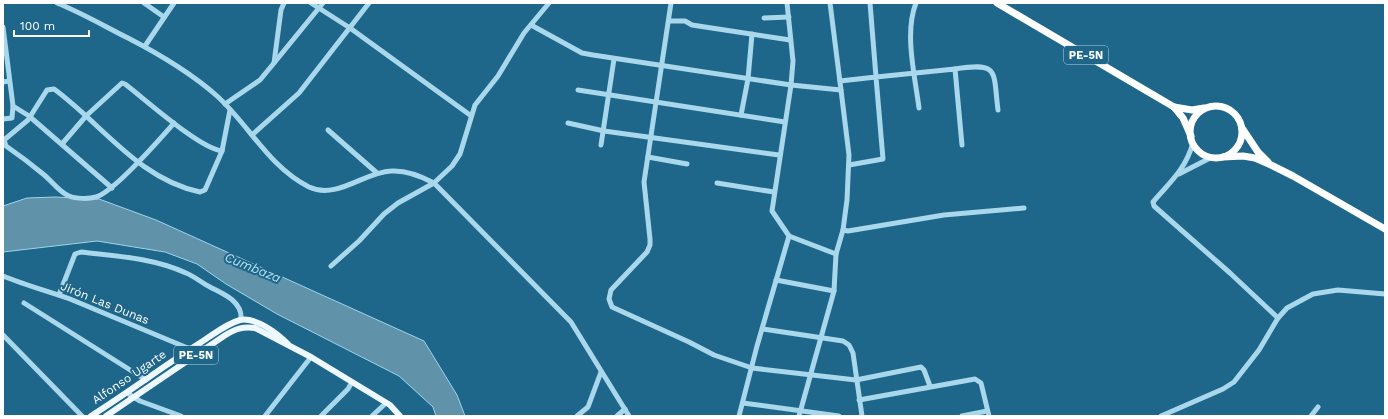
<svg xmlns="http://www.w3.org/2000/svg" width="1388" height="419" font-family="'Work Sans',sans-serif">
<rect width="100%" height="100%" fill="#1e678a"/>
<polygon fill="#6092aa" stroke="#9cd5ed" points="55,197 99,199 156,220 424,341 457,395 465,416 436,416 433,407 399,376 277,314 226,284 197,264 165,252 97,241 3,252 3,206 27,198"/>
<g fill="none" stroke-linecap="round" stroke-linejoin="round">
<g stroke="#a9d7ec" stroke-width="5">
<path d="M 57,3 C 82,13 104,26 128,38 C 159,54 190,72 217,96 C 249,125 269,167 309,187 C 337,200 364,172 391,171 C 406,170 421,176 434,183"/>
<polyline points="144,3 164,17"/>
<polyline points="311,3 350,28 470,115"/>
<polyline points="549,3 524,33 498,76 475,105 460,154 452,166 434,183 571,322 629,416"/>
<polyline points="671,3 644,182 650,239 650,245 647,252 611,290 609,299 612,307 689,342 714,355 752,368 856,380 921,367 924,370 930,386"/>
<path d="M 916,3 C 904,33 915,76 919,108"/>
<polyline points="764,18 789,17"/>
<polyline points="669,21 685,21 692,25 790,40"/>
<polyline points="531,25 582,53 593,55 791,85 793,61 787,3"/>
<polyline points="3,27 13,106 29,116 112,188"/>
<polyline points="145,46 174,3"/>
<polyline points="274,63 323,3"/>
<path d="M 955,69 C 1000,62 993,71 998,110"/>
<polyline points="840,81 876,77 870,3"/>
<polyline points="3,82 9,81"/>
<polyline points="578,90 785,122"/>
<polyline points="225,104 260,80 274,63 281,10 284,3"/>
<polyline points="741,115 748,79 752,34"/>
<polyline points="3,119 12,118 13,106"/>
<path d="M 174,123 C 159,140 115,191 96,197 C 89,199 76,199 69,196 C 59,192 52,181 43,174 C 31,164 19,155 6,146 L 4,140 L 28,120 L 47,90 L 54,89 C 102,124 138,179 200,192 L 205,190 L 222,151 L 230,110"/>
<polyline points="568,123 604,131 779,155"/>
<polyline points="328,130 377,173"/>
<polyline points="252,135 299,93 369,3"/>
<path d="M 1193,143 C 1185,170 1171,181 1153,202 L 1154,206 L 1230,273 L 1278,318"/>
<path d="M 62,144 L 86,116 L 122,83 L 125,84 C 146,100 199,148 222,151"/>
<polyline points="601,145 614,59"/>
<polyline points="648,157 687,164"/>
<polyline points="849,165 883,159 876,77 955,69 962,145"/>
<polyline points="1179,174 1212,157"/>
<polyline points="717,183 774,192"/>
<polyline points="843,230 848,231 944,215 1024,208"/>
<polyline points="789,236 836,254"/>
<polyline points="331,266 359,241 384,214 398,203 434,183"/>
<path d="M 3,276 C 25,285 47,291 70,299 L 190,349 L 196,354"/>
<polyline points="776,280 834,291"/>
<path d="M 59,295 L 75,254 L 81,252 C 116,256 154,258 186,273 C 194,276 202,283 210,287 C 223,294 243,301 241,320"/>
<polyline points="24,303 146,380"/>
<polyline points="763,329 843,341 849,345 853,353 862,416"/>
<polyline points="3,335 82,416"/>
<polyline points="127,393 140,401 181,416"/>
<polyline points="859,400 975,379 981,383 989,416"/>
<polyline points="743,403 839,416"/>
<polyline points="265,416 311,357"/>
<polyline points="321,416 348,389 352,382"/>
<polyline points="372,416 386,403"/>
<polyline points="577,416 588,407 601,372"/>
<polyline points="617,416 625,409"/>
<polyline points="739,416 757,346 789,236 772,211 791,85 841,90 830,3"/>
<polyline points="799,416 834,291 836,254 843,230 847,200 849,155 841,90"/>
<polyline points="962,416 987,411"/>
<polyline points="1161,416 1223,389 1234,382 1259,350 1278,318 1287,308 1313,294 1338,290 1385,294"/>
<polyline points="1311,416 1318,407"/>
</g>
<g stroke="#eef8ff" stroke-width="6">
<path d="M 91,416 C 129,392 165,365 203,341 C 214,334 226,324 240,320 C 256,317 277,333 288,344"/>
<path d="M 106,416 L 224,336 C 235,329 243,326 255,328 L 311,357 L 390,405 L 400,416"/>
</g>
<g stroke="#fff" stroke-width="7">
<polyline points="997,3 1174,107 1183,118 1191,136"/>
<circle cx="1216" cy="132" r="26"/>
<polyline points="1174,107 1192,110 1204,108"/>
<polyline points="1242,128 1258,152 1268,162"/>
<polyline points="1223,157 1243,156 1255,158 1271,165 1293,176 1385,229"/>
</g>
</g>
<g text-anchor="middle" stroke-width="4" stroke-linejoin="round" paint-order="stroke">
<g fill="#1e678a" stroke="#bcd1dc" stroke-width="1">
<rect x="1064" y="46" width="44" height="18" rx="3"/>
<rect x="174" y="346" width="44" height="18" rx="3"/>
</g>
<g font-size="11" font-weight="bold" fill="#fff">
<text x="1086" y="59">PE-5N</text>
<text x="196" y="359">PE-5N</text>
</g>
<g font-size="12" fill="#fff" stroke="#1e678a">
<text transform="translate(105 303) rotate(22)" y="4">Jirón Las Dunas</text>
<text transform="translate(129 377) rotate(-34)" y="4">Alfonso Ugarte</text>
</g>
<g font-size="13" font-style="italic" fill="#b9e2f4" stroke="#1e678a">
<text transform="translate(253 267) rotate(22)" y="5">Cumbaza</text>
</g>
</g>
<rect width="1388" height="419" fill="none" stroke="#ffffff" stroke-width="8"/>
<path d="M14 30v6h75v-6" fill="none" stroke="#ffffff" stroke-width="2"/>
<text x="20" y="30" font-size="12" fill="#ffffff" stroke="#1e678a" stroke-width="3" paint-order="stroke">100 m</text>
</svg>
